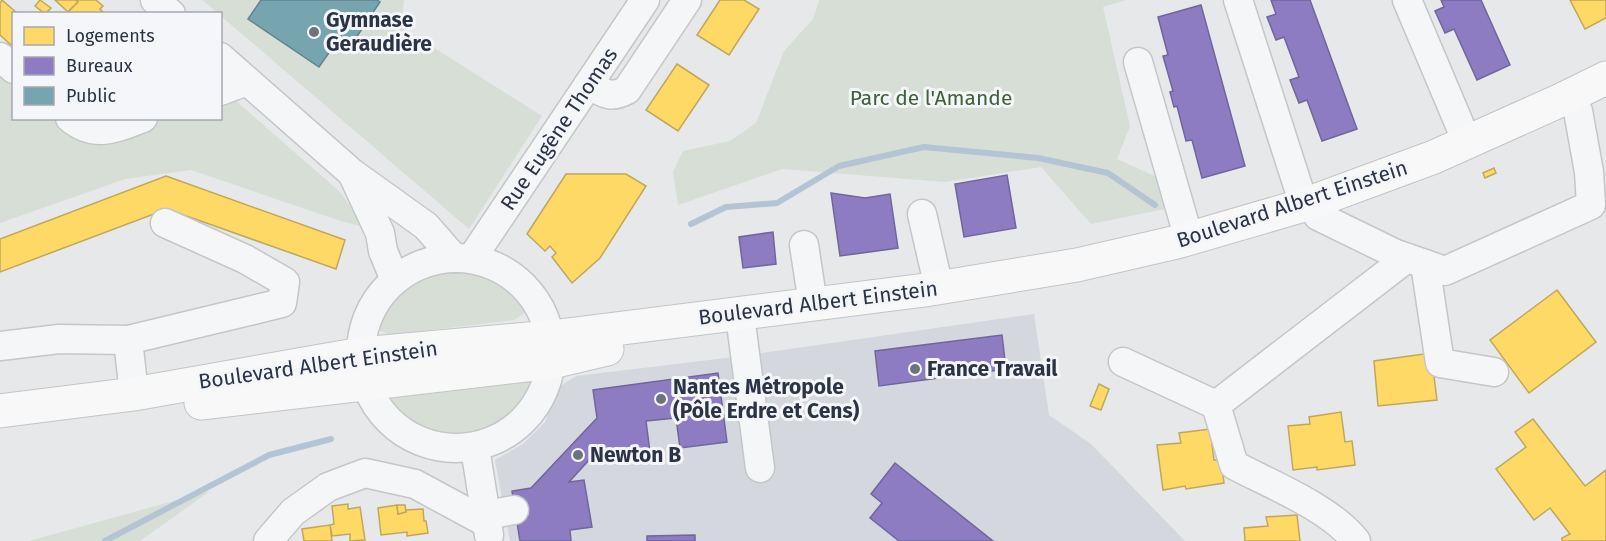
<svg xmlns="http://www.w3.org/2000/svg" width="1606" height="541" font-family="'Fira Sans',sans-serif">
<rect width="100%" height="100%" fill="#e6e8ea"/>
<polygon fill="#d4d7dd" points="1034,314 1049,415 1091,444 1185,541 510,541 495,460 523,444 545,422 559,387 576,376 734,357"/>
<g fill="#d6ded6">
<polygon points="202,0 404,0 401,27 542,116 469,229 221,16 220,14 218,13"/>
<polygon points="819,0 1126,0 1103,7 1130,126 1117,159 1159,178 1170,208 1091,224 1041,167 945,182 782,169 678,205 673,172 683,151 730,141 756,123 784,51 813,19"/>
<polygon points="0,74 13,85 14,118 52,119 56,122 79,118 220,118 221,88 340,192 366,228 338,220 191,170 125,179 0,223"/>
<path d="M 460,268 C 480,271 526,288 526,312 L 514,320 L 389,335 L 379,330 L 380,320 L 390,300 L 407,283 L 436,269 Z"/>
<path d="M 532,378 C 531,394 521,407 510,417 C 469,455 414,449 383,402 L 383,397 Z"/>
<polygon points="210,491 140,541 29,541"/>
</g>
<g fill="#ffd966" stroke="#bfa85c" stroke-width="1.5">
<polygon points="2,0 18,14 14,14 14,42 11,45 0,35 0,3"/>
<polygon points="40,0 51,8 45,14 35,6"/>
<polygon points="55,0 76,0 78,2 68,12"/>
<polygon points="76,0 96,0 103,6 100,9 105,14 70,14 68,12 78,2"/>
<polygon points="720,0 744,0 759,9 729,55 697,35"/>
<polygon points="1570,0 1606,0 1606,18 1585,29"/>
<polygon points="677,64 709,85 678,131 646,110"/>
<polygon points="1494,168 1496,173 1485,178 1483,173"/>
<polygon points="566,174 626,174 646,186 600,258 572,283 552,257 556,253 550,246 545,251 527,234"/>
<polygon points="166,176 345,240 336,269 167,209 0,272 0,239"/>
<polygon points="1557,290 1596,342 1529,393 1490,340"/>
<polygon points="1431,353 1437,400 1378,406 1374,361"/>
<polygon points="1099,384 1109,389 1101,410 1090,406"/>
<polygon points="1341,412 1345,442 1352,441 1355,465 1317,470 1317,467 1293,470 1288,426 1310,424 1309,417"/>
<polygon points="1533,419 1585,486 1606,470 1606,541 1562,541 1562,538 1570,534 1550,508 1534,520 1496,469 1526,447 1515,432"/>
<polygon points="1210,429 1214,460 1221,460 1224,483 1186,489 1185,486 1163,490 1157,445 1181,443 1179,433"/>
<polygon points="348,504 348,509 360,507 365,540 350,541 350,534 332,536 330,525 334,524 332,506"/>
<polygon points="397,505 398,514 406,512 406,510 423,509 424,521 426,521 428,533 407,536 407,532 381,535 378,508"/>
<polygon points="397,505 405,505 406,512 398,514"/>
<polygon points="1297,515 1300,541 1245,541 1244,528 1268,526 1266,517"/>
<polygon points="330,525 332,541 304,541 302,529"/>
</g>
<g fill="#8e7cc3" stroke="#70669d" stroke-width="1.5">
<polygon points="1271,0 1310,0 1357,129 1322,141 1307,100 1299,103 1290,80 1299,77 1284,37 1276,40 1267,17 1276,14"/>
<polygon points="1441,0 1481,0 1510,65 1477,80 1454,29 1445,33 1435,11 1444,7"/>
<polygon points="1201,5 1245,166 1202,178 1192,140 1186,141 1177,106 1174,107 1170,92 1173,91 1163,56 1168,55 1158,17"/>
<polygon points="1007,175 1016,228 964,237 955,184"/>
<polygon points="831,193 865,198 890,194 898,248 840,256"/>
<polygon points="773,232 776,264 743,268 739,237"/>
<polygon points="1002,335 1006,369 879,386 875,351"/>
<polygon points="718,373 727,442 680,448 676,418 646,421 650,452 602,459 600,448 569,482 584,480 592,527 570,530 571,541 520,541 512,491 531,488 597,418 593,390"/>
<polygon points="895,463 993,541 899,541 870,518 882,503 871,494"/>
<polygon points="695,535 695,541 647,541 647,536"/>
</g>
<polygon fill="#76a5af" stroke="#60838f" stroke-width="1.5" points="261,0 377,0 380,2 348,50 339,44 336,48 333,47 319,67 248,19"/>
<g fill="none" stroke-linecap="round" stroke-linejoin="round">
<g stroke="#b4c4d5" stroke-width="6">
<polyline points="691,224 726,207 777,203 839,166 924,147 1038,158 1108,173 1155,205"/>
<polyline points="105,541 269,455 331,439"/>
</g>
<g stroke="#c4c6c8" stroke-width="31">
<g id="minor">
<polyline points="155,0 171,14"/>
<polyline points="1238,0 1304,205"/>
<polyline points="1407,0 1467,142"/>
<polyline points="0,57 14,69"/>
<polyline points="220,57 352,173 426,226 454,258"/>
<polyline points="1138,62 1189,239"/>
<path d="M 588,85 C 604,93 610,99 627,90 L 687,0"/>
<polyline points="220,91 247,81"/>
<path d="M 70,118 C 95,139 116,128 143,118"/>
<polyline points="353,175 380,233 383,251 395,280"/>
<polyline points="922,214 939,288"/>
<polyline points="1318,216 1396,254 1445,271 1591,205 1589,172 1578,111"/>
<polyline points="804,245 813,304"/>
<circle cx="456" cy="353" r="95"/>
<polyline points="472,258 645,0"/>
<polyline points="1425,264 1440,363 1494,372"/>
<polyline points="742,331 760,468"/>
<polyline points="128,340 134,394"/>
<polyline points="0,346 59,339 128,340 282,303 285,282 245,259 165,223"/>
<polyline points="1123,362 1216,405 1407,258"/>
<path d="M 1216,405 L 1234,465 C 1272,485 1330,508 1356,541"/>
<polyline points="475,448 489,535"/>
<polyline points="486,515 514,510"/>
<polyline points="268,541 293,512 328,487 365,473 415,484 487,523"/>
</g>
</g>
<g stroke="#c2c5c8" stroke-width="35">
<g id="major">
<polyline points="201,403 552,362 607,349"/>
<polyline points="0,411 134,394 361,354 551,337 655,324 925,290 1077,265 1177,242 1304,205 1434,157 1559,101 1606,78"/>
</g>
</g>
<use href="#minor" stroke="#f5f6f7" stroke-width="28"/>
<use href="#major" stroke="#f8f8f8" stroke-width="33"/>
</g>
<g fill="#6c737f" stroke="#f4f6f9" stroke-width="2">
<circle cx="314" cy="32" r="6"/>
<circle cx="915" cy="369" r="6"/>
<circle cx="661" cy="399" r="6"/>
<circle cx="578" cy="455" r="6"/>
</g>
<g text-anchor="middle" stroke-width="6" stroke-linejoin="round" paint-order="stroke">
<g font-size="21" font-weight="bold" fill="#2b3445" stroke="#f4f6f9" text-anchor="start">
<text x="326" y="27">Gymnase<tspan x="326" dy="24">Geraudière</tspan></text>
<text x="927" y="376">France Travail</text>
<text x="673" y="394">Nantes Métropole<tspan x="673" dy="24">(Pôle Erdre et Cens)</tspan></text>
<text x="590" y="462">Newton B</text>
</g>
<g font-size="21" fill="#3f6138" stroke="#f4f6f9">
<text x="931" y="105">Parc de l'Amande</text>
</g>
<g font-size="21" fill="#2b3445" stroke="#f4f6f9">
<text transform="translate(559 129) rotate(-56)" y="7">Rue Eugène Thomas</text>
<text transform="translate(1292 204) rotate(-18)" y="7">Boulevard Albert Einstein</text>
<text transform="translate(818 303) rotate(-7)" y="7">Boulevard Albert Einstein</text>
<text transform="translate(318 365) rotate(-8)" y="7">Boulevard Albert Einstein</text>
</g>
</g>
<rect x="12" y="12" width="210" height="108" fill="#f4f6f9" stroke="#a4a8b1" stroke-width="1.5"/>
<rect x="24" y="27" width="30" height="18" fill="#ffd966" stroke="#a4a8b1" stroke-width="1.5"/>
<text x="66" y="42" font-size="18" fill="#2b3445">Logements</text>
<rect x="24" y="57" width="30" height="18" fill="#8e7cc3" stroke="#a4a8b1" stroke-width="1.5"/>
<text x="66" y="72" font-size="18" fill="#2b3445">Bureaux</text>
<rect x="24" y="87" width="30" height="18" fill="#76a5af" stroke="#a4a8b1" stroke-width="1.5"/>
<text x="66" y="102" font-size="18" fill="#2b3445">Public</text>
</svg>
